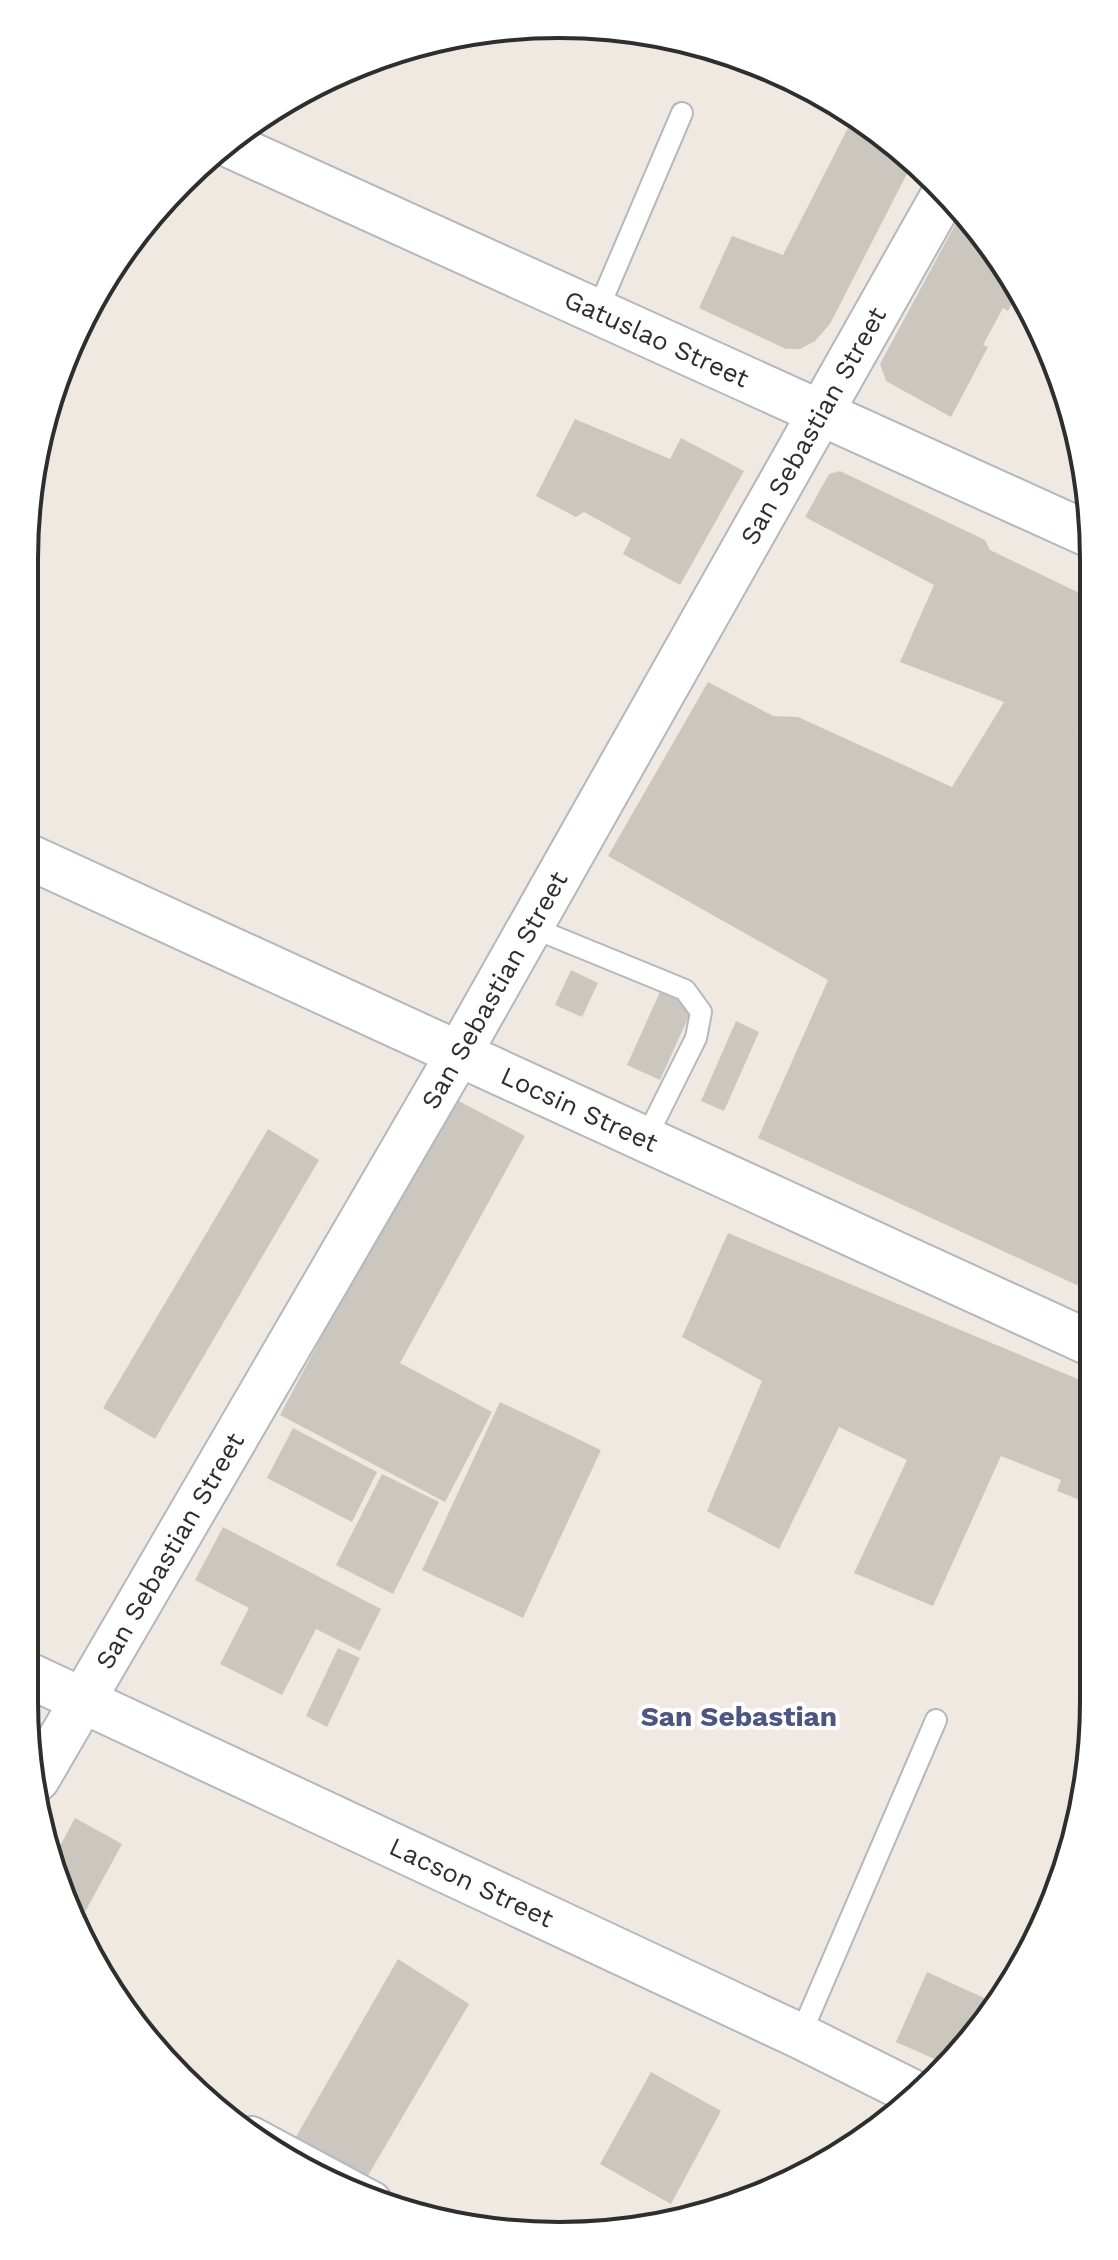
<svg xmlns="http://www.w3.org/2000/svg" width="1118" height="2260" font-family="'Work Sans',sans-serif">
<rect width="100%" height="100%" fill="#efe9e1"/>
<g fill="#cbc7bf">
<polygon points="852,120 890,139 913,162 830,324 815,341 800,349 786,349 699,308 732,236 783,255"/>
<polygon points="956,223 987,240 1018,293 1008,311 1003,308 983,345 988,347 951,417 886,381 880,364"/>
<polygon points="575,419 670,459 681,438 744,471 680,585 623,554 631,538 584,512 576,517 536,496"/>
<polygon points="840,471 985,540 990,550 1090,598 1090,703 1077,734 1090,740 1092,1292 758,1138 828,980 608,856 708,682 773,716 798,717 952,787 1004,702 900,662 934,585 805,517 829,474"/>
<polygon points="571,970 598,983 582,1017 555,1005"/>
<polygon points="660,992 693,1007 660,1080 627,1065"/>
<polygon points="736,1021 759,1032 724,1111 701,1101"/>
<polygon points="455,1099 525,1136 400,1363 492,1412 445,1502 280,1415 443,1109"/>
<polygon points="268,1129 319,1160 155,1439 103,1408"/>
<polygon points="728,1233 1092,1385 1092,1486 1085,1502 1057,1491 1061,1480 1001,1456 933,1606 854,1573 907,1460 839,1427 779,1549 707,1511 762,1381 682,1337"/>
<polygon points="24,1320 36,1326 24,1346"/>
<polygon points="500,1402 601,1450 523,1618 422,1570"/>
<polygon points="293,1428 377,1472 352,1522 267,1478"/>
<polygon points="382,1474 439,1502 393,1594 336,1565"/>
<polygon points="223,1527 381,1609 360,1651 316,1629 282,1695 220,1664 249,1608 195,1580"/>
<polygon points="338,1648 360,1658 327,1727 306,1716"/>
<polygon points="75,1818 122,1844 79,1923 53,1873 51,1863"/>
<polygon points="398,1959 469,2004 360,2189 289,2149"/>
<polygon points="927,1972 993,2002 948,2065 896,2042"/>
<polygon points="651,2072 721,2111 671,2204 600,2164"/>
</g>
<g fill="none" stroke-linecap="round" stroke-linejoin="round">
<g stroke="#b4b7c1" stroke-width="24">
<g id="lane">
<polyline points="597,312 682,113"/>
<polyline points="531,927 685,990 701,1012 696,1038 646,1138"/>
<polyline points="800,2036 936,1720"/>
</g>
</g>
<g stroke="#b4b7c1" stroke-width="42">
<polyline id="street" points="251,2136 372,2201"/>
</g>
<g stroke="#b4b7c1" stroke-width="48">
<g id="secondary">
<path id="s1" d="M 225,143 L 1090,535"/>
<path id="s2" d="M 25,855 L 1092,1344"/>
<path id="s3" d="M 24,1673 L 800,2036 L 916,2094"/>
<path id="s4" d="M 37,1779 L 458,1055 L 944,194"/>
</g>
</g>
<use href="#lane" stroke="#fff" stroke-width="20"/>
<use href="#street" stroke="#fff" stroke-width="38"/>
<use href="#secondary" stroke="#fff" stroke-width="44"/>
</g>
<g text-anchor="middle" stroke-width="8" stroke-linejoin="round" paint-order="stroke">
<g font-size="26" fill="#2e2e2e" stroke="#fff">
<text dy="9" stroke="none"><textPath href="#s1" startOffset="474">Gatuslao Street</textPath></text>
<text dy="9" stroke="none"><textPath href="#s4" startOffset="1560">San Sebastian Street</textPath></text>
<text dy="9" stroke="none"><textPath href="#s4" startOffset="912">San Sebastian Street</textPath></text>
<text dy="9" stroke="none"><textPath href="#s2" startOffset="610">Locsin Street</textPath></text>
<text dy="9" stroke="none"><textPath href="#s4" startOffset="264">San Sebastian Street</textPath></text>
<text dy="9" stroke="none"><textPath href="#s3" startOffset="494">Lacson Street</textPath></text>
</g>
<g font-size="28" font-weight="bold" fill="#4d5680" stroke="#fff">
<text x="739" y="1726">San Sebastian</text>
</g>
</g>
<path d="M0 0H1118V2260H0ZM559 38H559A521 521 0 0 1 1080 559V1701A521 521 0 0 1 559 2222H559A521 521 0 0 1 38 1701V559A521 521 0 0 1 559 38Z" fill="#fff" fill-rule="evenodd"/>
<path fill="none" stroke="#2e2e2e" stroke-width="4" d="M559 38H559A521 521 0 0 1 1080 559V1701A521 521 0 0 1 559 2222H559A521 521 0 0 1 38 1701V559A521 521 0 0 1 559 38Z"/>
</svg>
